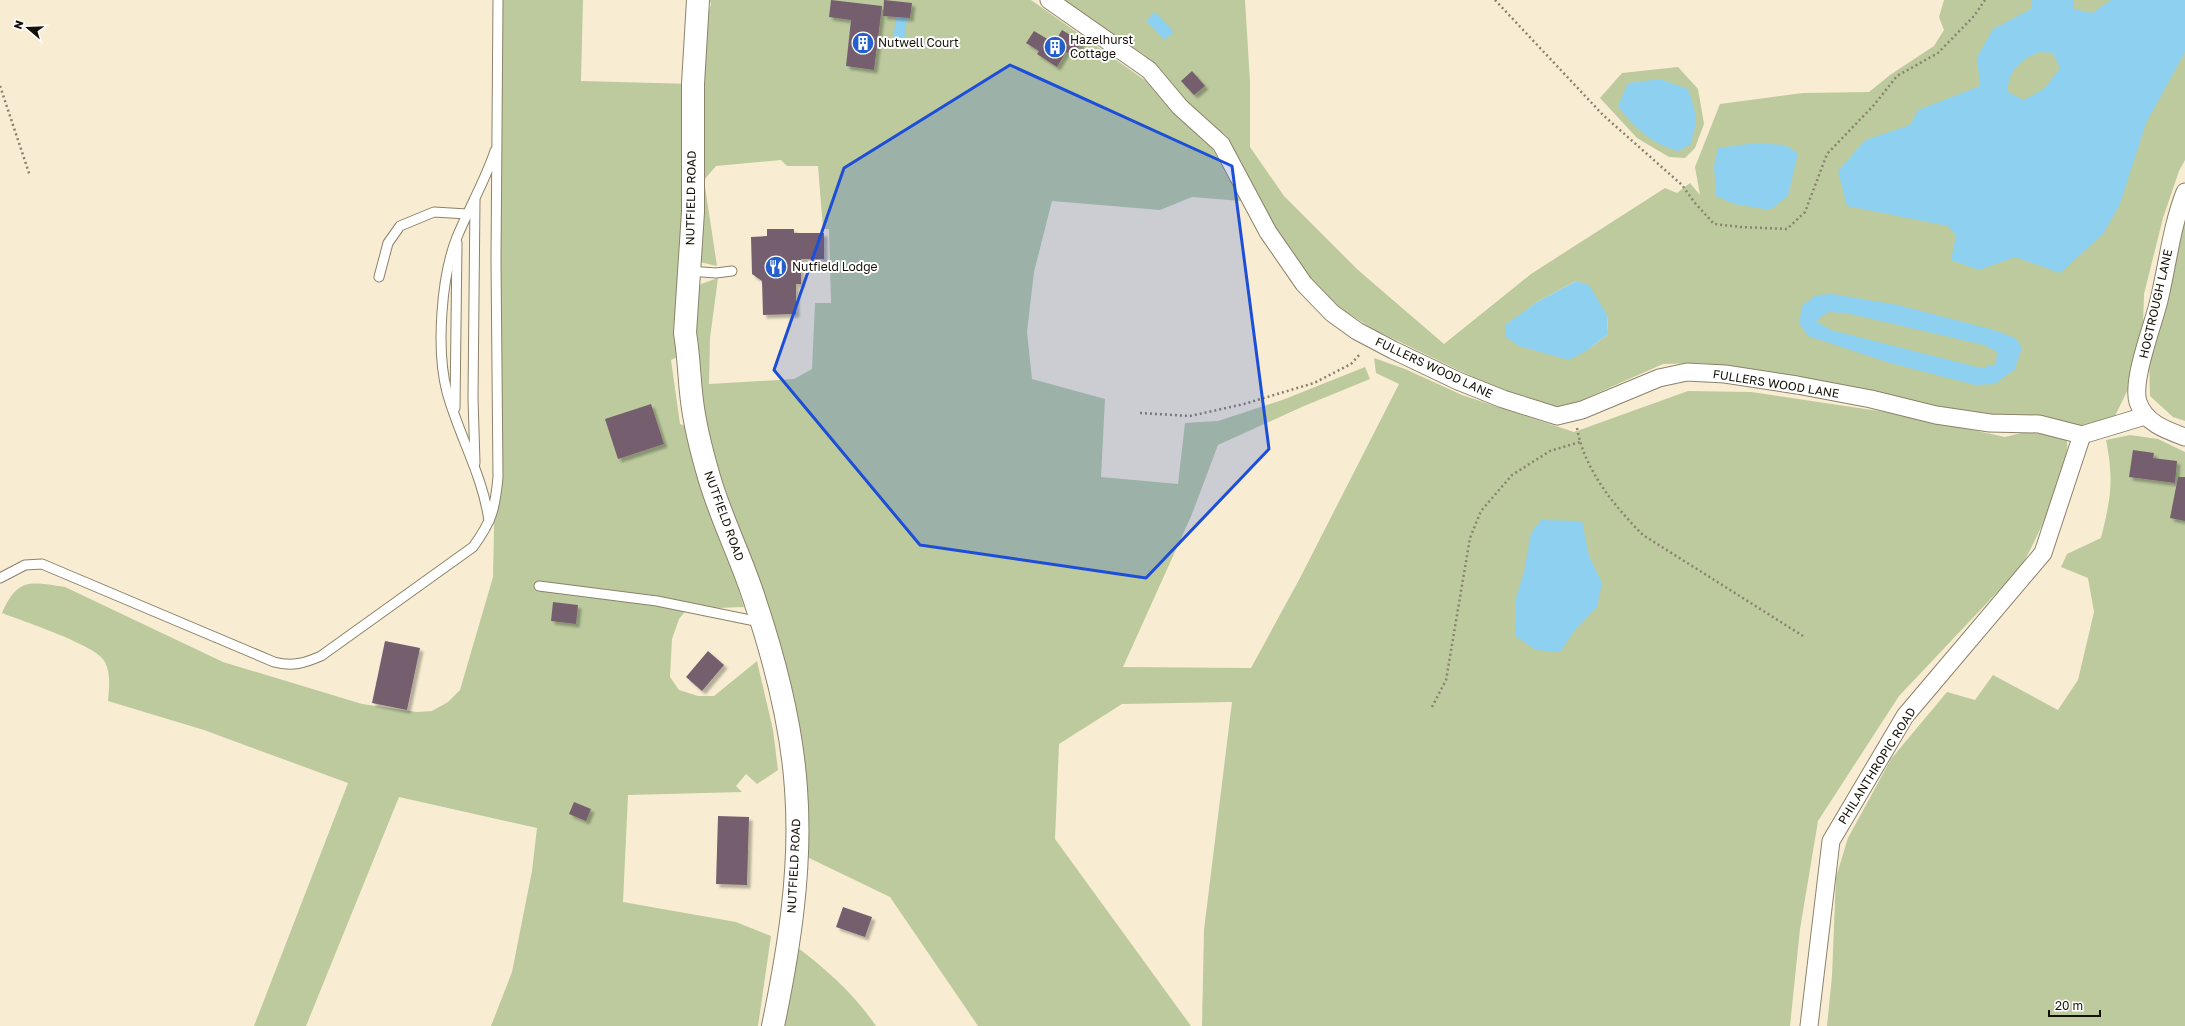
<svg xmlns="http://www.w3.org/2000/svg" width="2185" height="1026" font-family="'Golos Text',sans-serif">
<defs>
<filter id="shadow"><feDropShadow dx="3.5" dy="3.5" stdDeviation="1" flood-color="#0004"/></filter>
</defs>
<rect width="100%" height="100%" fill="#f8edd2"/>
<g fill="#bcca9d" fill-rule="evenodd">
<path d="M 499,0 L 583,0 L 581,81 L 693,84 L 688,352 L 671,360 L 680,424 L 691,428 L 744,607 L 687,609 L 679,619 L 672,639 L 670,677 L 679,690 L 698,696 L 714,696 L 757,661 L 773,730 L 778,770 L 757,784 L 746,774 L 736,786 L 742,792 L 628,795 L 623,902 L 736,922 L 771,936 L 758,1026 L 491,1026 L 512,972 L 532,871 L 537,828 L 399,797 L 306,1026 L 254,1026 L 348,783 L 204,730 L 108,701 C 109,689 111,674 105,662 C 97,645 22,621 2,613 C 18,577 30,582 65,587 L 223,662 L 362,704 L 417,712 L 432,711 L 448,702 L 460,690 L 493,577 L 497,388 Z"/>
<path d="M 710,0 L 1031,0 L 1146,81 L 1176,115 L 1212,148 L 1241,201 L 1192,197 L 1160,210 L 1052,201 L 1034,272 L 1027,332 L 1032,379 L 1105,399 L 1101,477 L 1178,484 L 1185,423 L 1218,421 L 1285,399 L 1365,367 L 1370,379 L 1304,406 L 1218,445 L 1192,514 L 1123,667 L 1251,668 L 1300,578 L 1399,384 L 1376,373 L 1374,358 L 1405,369 L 1462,395 L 1574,432 L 1688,391 L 1751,392 L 1899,414 L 2005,437 L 2025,432 L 2066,437 C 2075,459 2034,545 2021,567 L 1899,696 L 1818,821 L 1800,929 L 1790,1026 L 1202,1026 L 1204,930 L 1232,702 L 1122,704 L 1059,744 L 1055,839 L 1191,1026 L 978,1026 L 890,897 L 805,856 L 736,521 L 714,456 L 699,399 L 696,325 L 697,289 L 701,284 L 718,278 L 710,338 L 709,384 L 794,379 L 812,369 L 815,303 L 831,303 L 829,229 L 823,229 L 818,166 L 787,166 L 781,160 L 716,166 L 704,180 L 717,266 L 700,262 L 701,31 L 711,5 Z"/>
<path d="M 1061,0 L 1245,0 L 1250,82 L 1250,147 L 1284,196 L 1358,270 L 1444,344 L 1531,274 L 1665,188 L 1677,193 L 1690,183 L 1700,195 L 1695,167 L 1720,104 L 1803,93 L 1869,92 L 1890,75 L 1934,46 L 1944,30 L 1939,17 L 1944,0 L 2185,0 L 2185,160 L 2179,171 L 2163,218 L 2144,294 L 2143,325 L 2132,381 L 2115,416 L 2096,425 L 2072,427 L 1971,413 L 1763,373 L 1702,363 L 1663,364 L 1577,402 L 1550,408 L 1506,393 L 1373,329 L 1331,302 L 1302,269 L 1270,221 L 1227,136 L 1197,115 L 1162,71 L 1143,54 ZM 1576,281 L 1607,315 L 1608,334 L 1589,349 L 1506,325 L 1537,302 Z"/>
<polygon points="1678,67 1698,89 1704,124 1695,148 1685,158 1669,157 1637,138 1600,98 1622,73"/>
<polygon points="2185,219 2185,421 2173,417 2150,396 2149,358 2170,295 2177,248"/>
<path d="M 2130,435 L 2158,439 L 2185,452 L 2185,1026 L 1827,1026 L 1832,976 L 1836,877 L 1848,838 L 1891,759 L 1947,692 L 1975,700 L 1993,675 L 2058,710 L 2078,680 L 2094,612 L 2088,578 L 2061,567 L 2067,554 L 2101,538 C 2111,497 2114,481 2106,440 Z"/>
<path d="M 797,947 C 827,970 855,995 876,1026 L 785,1026 Z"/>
</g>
<g fill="#8ed0ef" fill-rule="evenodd">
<path d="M 2032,0 L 2073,0 L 2074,9 L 2092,13 L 2111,0 L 2185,0 L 2185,52 L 2146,123 L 2120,204 L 2103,234 L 2060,273 L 2015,257 L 1979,270 L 1951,260 L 1956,236 L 1948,226 L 1847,206 L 1838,171 L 1865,140 L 1910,125 L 1918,110 L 1980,86 L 1977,57 L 1993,29 L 2031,9 ZM 2040,52 L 2053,53 L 2060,68 L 2045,88 L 2024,100 L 2008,92 C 2007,71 2021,59 2040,52 Z"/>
<polygon points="1155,12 1174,32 1164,40 1146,21"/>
<polygon points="896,17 907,18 904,42 893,41"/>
<path d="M 1660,79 L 1688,89 C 1696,113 1699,120 1690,145 L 1678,151 C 1652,144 1634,127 1618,106 L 1628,83 Z"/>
<polygon points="1755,143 1785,145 1798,153 1788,196 1770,210 1734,204 1716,196 1714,166 1718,148"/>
<polygon points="1576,281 1589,285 1607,315 1608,334 1589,349 1569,360 1519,346 1506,337 1505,325 1537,302"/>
<path d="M 1833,294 L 1898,305 L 1994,330 L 2015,338 L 2022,347 L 2015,369 L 1995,384 L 1975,385 L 1890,363 L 1808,336 L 1799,323 L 1802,306 L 1816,295 ZM 1828,312 L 1846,313 L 1984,345 L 1997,352 L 1996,364 L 1981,368 L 1831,330 L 1816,321 Z"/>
<polygon points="1541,520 1582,521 1589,556 1602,583 1597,607 1575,630 1560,652 1536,650 1515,636 1516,598 1524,572 1531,533"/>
</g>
<g fill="#755f6e" filter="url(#shadow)">
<polygon points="831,0 882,6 874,70 846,66 851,20 829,17"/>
<polygon points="884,0 912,3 910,18 883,16"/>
<polygon points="1062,30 1082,42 1073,56 1066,52 1057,67 1037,54 1039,51 1026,43 1034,31 1054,43"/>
<polygon points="1192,71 1205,86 1194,95 1181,81"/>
<polygon points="767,229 794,229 794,233 824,233 824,259 801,259 801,284 796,284 796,314 763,315 762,281 752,274 751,237 767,236"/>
<polygon points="651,404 664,444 618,459 605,419"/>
<polygon points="2133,450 2154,453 2153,458 2177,461 2175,483 2129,477"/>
<polygon points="2178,477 2185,477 2185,521 2170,518"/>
<polygon points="553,602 578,605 576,624 551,621"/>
<polygon points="385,641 420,648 407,710 372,703"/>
<polygon points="708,651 724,665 702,691 686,677"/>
<polygon points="574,802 591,809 586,821 569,814"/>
<polygon points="718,816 749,817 747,885 716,884"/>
<polygon points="843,907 872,917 865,937 836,927"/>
</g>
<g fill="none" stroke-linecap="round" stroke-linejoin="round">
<g stroke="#8b826a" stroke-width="11">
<g id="service">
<polyline points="689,271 716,273 732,271"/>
<polyline points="379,277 388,243 400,226 434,212 467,214"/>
<polyline points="455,408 457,243"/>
<polyline points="475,463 473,398 475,200"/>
<path d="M 489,521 C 483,476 459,436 447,392 C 436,350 441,277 457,237 C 469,208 485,181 495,151"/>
<path d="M 0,578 L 25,565 L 42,564 L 274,662 C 292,667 305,663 321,656 L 473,547 C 492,521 495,509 498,477 L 496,261 L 498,0"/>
<polyline points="539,586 657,601 760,622"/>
</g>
</g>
<g stroke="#8b826a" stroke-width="19">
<g id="minor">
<polyline points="1049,0 1149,70 1180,107 1221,144 1268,232 1304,284 1332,313 1357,331 1393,350 1458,381 1503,399 1557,416 1582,410 1659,378 1687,372 1725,374 1797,385 1871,399 1936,415 1990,423 2039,424 2082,435 2145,416"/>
<path d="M 2185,192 C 2172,225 2168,261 2160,296 C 2155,321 2131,379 2138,402 C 2145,423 2166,430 2185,437"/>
<polyline points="1809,1026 1831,841 1905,716 2043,553 2082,435"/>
</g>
</g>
<g stroke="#8b826a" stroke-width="24">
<path id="primary" d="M 698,0 L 693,84 L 693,212 L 685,333 C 689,356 689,378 692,401 C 695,426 702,453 709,477 C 721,519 742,559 755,601 C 775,661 792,726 796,789 C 802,868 789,949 773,1026"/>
</g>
<g stroke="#8a8270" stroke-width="2.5" stroke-dasharray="2 3" stroke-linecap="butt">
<polyline points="1495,0 1603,115 1682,185 1695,203 1714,224 1741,227 1787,229 1805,212 1827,154 1874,105 1897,76 1938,53 1974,16 1985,0"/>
<polyline points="0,86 30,176"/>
<polyline points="1140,413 1190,416 1244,404 1314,383 1351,364 1361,353"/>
<path d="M 1577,428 C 1584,469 1614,506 1643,535 L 1803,636"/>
<polyline points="1432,707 1446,680 1470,538 1481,511 1512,475 1550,451 1580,442"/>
</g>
<use href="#service" stroke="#fff" stroke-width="9"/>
<use href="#minor" stroke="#fff" stroke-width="17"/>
<use href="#primary" stroke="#fff" stroke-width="22"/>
</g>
<path fill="#1d4ed8" fill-opacity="0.2" stroke="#1d4ed8" stroke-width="3" stroke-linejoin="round" d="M 1010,65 L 1232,166 L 1269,449 L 1146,578 L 920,545 L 774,370 L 844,168 Z"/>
<defs>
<g id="building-disc" transform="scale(1.15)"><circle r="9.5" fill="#255fcc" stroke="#fff"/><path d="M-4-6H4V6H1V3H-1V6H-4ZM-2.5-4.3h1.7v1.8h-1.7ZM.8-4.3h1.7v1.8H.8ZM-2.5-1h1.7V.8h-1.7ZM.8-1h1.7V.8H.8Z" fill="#fff"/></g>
<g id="restaurant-disc" transform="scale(1.15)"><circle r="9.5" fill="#255fcc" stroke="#fff"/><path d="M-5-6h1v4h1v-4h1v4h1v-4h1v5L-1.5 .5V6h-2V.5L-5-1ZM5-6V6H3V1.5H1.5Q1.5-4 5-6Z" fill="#fff"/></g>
</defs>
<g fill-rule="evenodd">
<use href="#building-disc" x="863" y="43"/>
<use href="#building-disc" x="1055" y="47"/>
<use href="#restaurant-disc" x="776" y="267"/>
</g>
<g text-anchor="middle" stroke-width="4" stroke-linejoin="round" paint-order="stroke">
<g font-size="12" fill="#141007" stroke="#fff" text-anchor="start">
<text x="1070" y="44">Hazelhurst<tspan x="1070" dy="14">Cottage</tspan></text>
<text x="878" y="47">Nutwell Court</text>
<text x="792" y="271">Nutfield Lodge</text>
</g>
<g font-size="12" fill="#141007" stroke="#fff">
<text transform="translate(691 198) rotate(-89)" y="4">NUTFIELD ROAD</text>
<text transform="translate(2156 304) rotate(-77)" y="4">HOGTROUGH LANE</text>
<text transform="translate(1434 368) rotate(25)" y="4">FULLERS WOOD LANE</text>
<text transform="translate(1776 384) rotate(9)" y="4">FULLERS WOOD LANE</text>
<text transform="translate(724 516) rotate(70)" y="4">NUTFIELD ROAD</text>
<text transform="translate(1877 766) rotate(-58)" y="4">PHILANTHROPIC ROAD</text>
<text transform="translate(794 866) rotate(-87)" y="4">NUTFIELD ROAD</text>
</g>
</g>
<g transform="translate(28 28) rotate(289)" stroke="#ffffff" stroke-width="3" paint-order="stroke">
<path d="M0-3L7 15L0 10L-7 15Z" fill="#141007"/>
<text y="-6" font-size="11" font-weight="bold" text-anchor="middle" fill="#141007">N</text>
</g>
<path d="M2049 1010v6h51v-6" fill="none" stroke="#141007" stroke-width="2"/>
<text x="2055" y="1010" font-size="12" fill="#141007" stroke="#ffffff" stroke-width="3" paint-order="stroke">20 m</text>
</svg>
